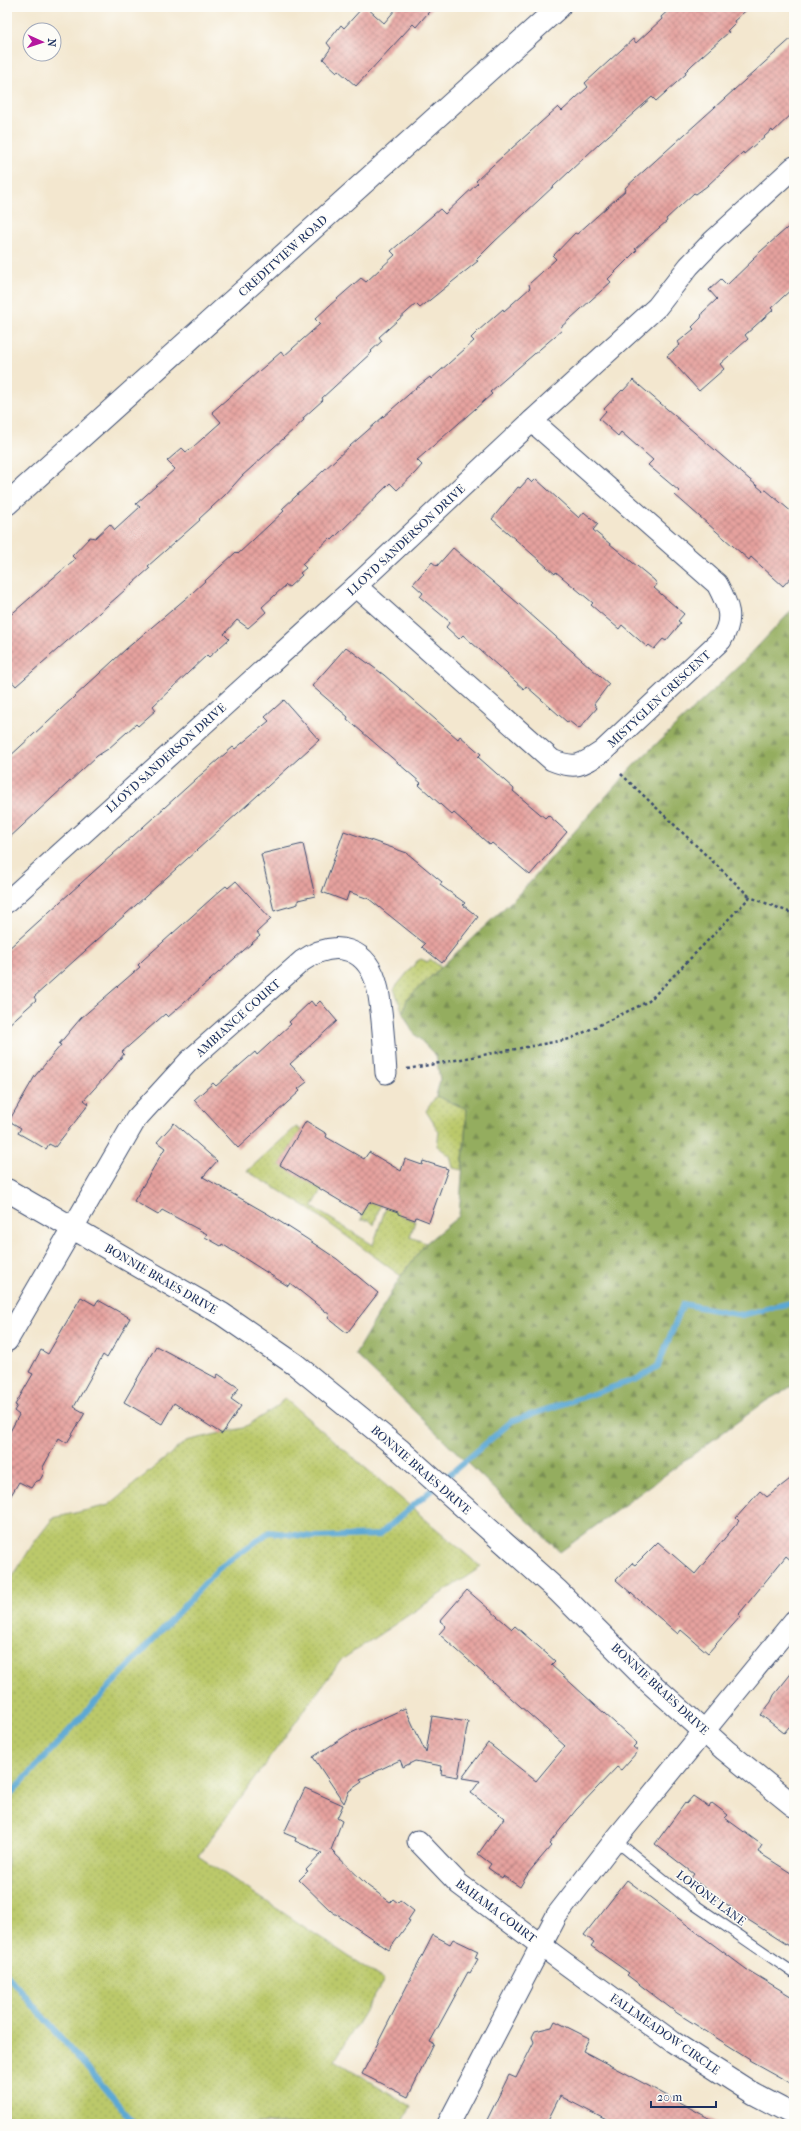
<svg xmlns="http://www.w3.org/2000/svg" width="801" height="2131" font-family="'IM FELL French Canon',serif">
<defs>
<pattern id="green-dots" width="8" height="8" patternUnits="userSpaceOnUse"><rect width="8" height="8" fill="#bbc96b"/><path d="M2 2h.1M6 6h.1" fill="none" stroke="#a0ad5f" stroke-width="1.8" stroke-linecap="round"/></pattern>
<pattern id="forest-firs" width="22" height="20" patternUnits="userSpaceOnUse"><rect width="22" height="20" fill="#94ad5f"/><path d="M5 1l3.5 6h-7zM16 11l3.5 6h-7z" fill="#788d52"/></pattern>
<pattern id="building-cross-hatch" width="8" height="8" patternUnits="userSpaceOnUse"><rect width="8" height="8" fill="#e6a29e"/><path d="M0 0l8 8M0 8l8-8" fill="none" stroke="#ba8484"/></pattern>
</defs>
<rect width="100%" height="100%" fill="#fdfcf7"/>
<filter id="ink" filterUnits="userSpaceOnUse"><feTurbulence type="fractalNoise" baseFrequency=".025" numOctaves="2"/><feDisplacementMap in="SourceGraphic" scale="8" xChannelSelector="R" yChannelSelector="G"/><feConvolveMatrix kernelMatrix="1 2 1 2 8 2 1 2 1" color-interpolation-filters="sRGB"/></filter>
<filter id="wash" filterUnits="userSpaceOnUse"><feTurbulence type="fractalNoise" baseFrequency=".012" numOctaves="4" result="noise"/><feDisplacementMap in="SourceGraphic" scale="16" xChannelSelector="R" yChannelSelector="G"/><feGaussianBlur stdDeviation="0.9" result="paint"/><feColorMatrix in="noise" values="0 0 0 0 0 0 0 0 0 0 0 0 0 0 0 0 0 1.4 0 .05"/><feComposite in="paint" operator="in"/></filter>
<g filter="url(#wash)">
<rect width="100%" height="100%" fill="#f3e7cf"/>
<g fill="url(#green-dots)" stroke="#6b7c64">
<polygon points="421,959 428,962 430,959 441,967 407,999 403,1013 394,989 417,961"/>
<polygon points="436,1096 467,1109 462,1170 453,1168 450,1156 437,1146 439,1132 426,1111"/>
<polygon points="296,1127 301,1130 280,1165 322,1190 312,1207 373,1245 386,1207 380,1205 374,1225 369,1220 361,1220 363,1215 362,1214 382,1180 399,1212 398,1214 415,1221 410,1237 426,1243 401,1276 308,1208 247,1171"/>
<polygon points="284,1398 481,1567 341,1660 198,1856 384,1980 335,2060 411,2106 402,2124 7,2124 7,1586 33,1544 53,1518 109,1505 186,1441 243,1428 278,1406"/>
</g>
<polygon fill="url(#forest-firs)" stroke="#586e5e" points="794,608 794,1385 766,1401 560,1552 355,1354 401,1276 426,1243 459,1216 467,1109 436,1096 440,1080 436,1056 412,1031 403,1013 407,999 516,897 633,766 742,663"/>
<g fill="none" stroke-linecap="round" stroke-linejoin="round">
<g stroke="#5ca8d4" stroke-width="6">
<polyline points="7,1798 218,1569 269,1532 314,1537 379,1535 512,1421 637,1379 658,1366 683,1304 742,1315 794,1302"/>
<polyline points="7,1975 135,2124"/>
</g>
</g>
<g id="blocks">
<g fill="url(#building-cross-hatch)">
<polygon points="363,7 366,7 384,23 396,9 394,7 433,7 416,27 413,24 356,86 338,70 337,72 323,59 331,48 327,43 341,25 344,28"/>
<polygon points="672,7 750,7 734,21 735,23 727,31 729,32 693,64 685,72 686,74 656,101 652,97 600,143 494,242 476,260 478,261 420,308 416,304 379,337 382,341 371,351 372,352 322,398 323,400 303,418 304,420 242,476 225,495 199,519 200,520 148,566 150,568 16,686 7,676 7,618 75,559 72,556 90,537 95,538 110,524 115,530 140,507 136,504 175,469 167,461 182,448 186,452 193,447 221,422 212,412 281,352 284,356 320,324 315,319 329,306 361,278 366,282 395,255 391,251 440,209 445,214 478,183 476,181 493,165 558,107 562,111 588,87 585,83 633,39 636,43 662,19 661,17"/>
<polygon points="794,36 794,112 773,132 772,130 744,154 743,152 707,186 696,194 694,193 666,219 667,221 635,249 637,250 608,279 611,282 560,328 562,330 490,392 492,394 417,460 422,465 415,473 397,490 390,483 332,540 330,538 302,564 306,568 300,573 302,575 289,587 286,585 262,607 266,612 248,628 237,620 224,634 229,639 209,657 207,655 153,706 156,710 138,726 136,724 108,749 97,756 7,840 7,759 126,649 191,594 236,552 238,554 284,511 282,509 350,446 416,388 430,377 431,379 474,341 471,338 478,331 503,309 504,311 530,288 529,284 556,259 553,256 575,233 577,234 626,190 625,188"/>
<polygon points="794,222 794,287 771,308 773,310 745,335 748,339 720,364 724,369 699,391 667,356 680,345 678,342 694,329 692,327 701,318 702,313 717,299 709,290 721,279 727,285 754,259 753,258"/>
<polygon points="633,380 763,491 766,490 794,514 794,574 783,586 751,557 749,560 675,495 679,491 648,465 653,460 621,432 618,436 599,419 606,411 604,409 622,390 623,391"/>
<polygon points="528,479 532,483 536,479 579,518 584,512 598,524 593,530 654,580 657,584 654,588 684,614 678,621 681,623 666,641 663,639 654,649 649,645 647,647 622,625 619,629 591,605 593,603 556,572 555,574 492,519 518,487 520,488"/>
<polygon points="453,548 519,604 609,684 594,704 597,708 579,729 569,721 567,722 526,686 524,689 463,635 459,639 446,627 450,622 420,597 423,593 413,584 432,562 437,566"/>
<polygon points="346,647 384,675 458,739 460,736 481,754 478,757 514,789 513,791 545,818 548,815 567,832 530,875 492,843 490,845 454,813 452,815 419,785 421,783 347,719 348,717 312,686"/>
<polygon points="284,700 319,740 34,997 36,1000 7,1026 7,950 196,779 233,747 235,749 269,721 265,717"/>
<polygon points="344,831 407,853 442,882 440,885 465,903 463,905 478,917 442,963 422,947 425,944 369,899 349,892 346,901 322,892"/>
<polygon points="303,844 315,896 298,900 298,904 274,911 261,854"/>
<polygon points="236,881 271,919 257,932 260,936 168,1017 165,1014 122,1052 124,1054 112,1069 84,1100 89,1104 55,1147 49,1144 46,1149 18,1133 21,1128 9,1121 35,1076 61,1045 59,1044 81,1018 140,967 138,965 143,960 221,890 226,886 228,888"/>
<polygon points="311,1001 315,1006 320,1001 337,1021 290,1064 307,1082 298,1089 300,1091 238,1148 194,1100 213,1083 216,1086 255,1052 257,1055 291,1024 289,1022"/>
<polygon points="306,1121 327,1134 326,1137 364,1159 369,1152 401,1171 405,1159 422,1165 423,1161 448,1169 429,1222 416,1217 415,1220 398,1214 398,1212 369,1202 362,1214 280,1165"/>
<polygon points="174,1123 217,1161 203,1177 268,1214 307,1239 337,1259 378,1293 347,1333 328,1318 330,1315 290,1283 288,1286 222,1244 221,1246 205,1237 207,1234 162,1210 158,1215 134,1201 165,1148 157,1142"/>
<polygon points="81,1297 95,1305 98,1300 130,1318 107,1358 103,1355 74,1407 85,1413 67,1443 59,1438 43,1467 44,1473 40,1480 35,1482 31,1488 19,1482 7,1502 7,1437 19,1415 14,1411 17,1406 15,1405 33,1374 29,1372 41,1350 48,1354"/>
<polygon points="156,1346 216,1378 218,1374 239,1388 231,1399 241,1406 222,1434 174,1403 162,1424 124,1402"/>
<polygon points="794,1476 794,1563 786,1556 739,1614 741,1616 708,1653 681,1630 678,1634 616,1580 632,1563 635,1565 658,1542 695,1574 739,1521 736,1518 760,1491 767,1497"/>
<polygon points="467,1590 512,1629 515,1626 555,1661 551,1665 637,1743 633,1747 638,1751 621,1770 617,1767 576,1810 549,1844 551,1846 529,1872 520,1887 503,1876 502,1878 488,1868 491,1864 478,1854 504,1818 471,1793 480,1781 462,1778 488,1743 536,1781 565,1746 439,1634 446,1626 440,1621"/>
<polygon points="794,1670 794,1721 784,1733 761,1715 771,1702 774,1695"/>
<polygon points="405,1708 426,1753 432,1716 468,1722 458,1777 441,1774 442,1766 415,1761 403,1767 400,1760 360,1779 362,1782 349,1791 344,1803 313,1757 347,1735"/>
<polygon points="305,1788 343,1805 337,1818 342,1821 331,1850 368,1886 390,1902 393,1899 398,1903 400,1900 414,1911 408,1920 410,1921 389,1950 331,1911 299,1880 308,1871 306,1870 322,1853 295,1841 296,1838 284,1833"/>
<polygon points="693,1796 709,1807 712,1803 728,1815 725,1818 762,1845 758,1852 794,1875 794,1949 731,1909 732,1908 691,1878 694,1874 655,1844 685,1803 686,1804"/>
<polygon points="627,1880 746,1969 794,1998 794,2085 749,2060 750,2059 677,2013 627,1975 629,1973 591,1946 594,1942 584,1935"/>
<polygon points="433,1935 450,1944 453,1939 478,1951 475,1958 478,1959 470,1973 468,1972 430,2042 434,2044 408,2097 362,2074"/>
<polygon points="555,2021 589,2038 583,2051 720,2124 614,2124 560,2096 546,2124 485,2124 509,2075 516,2078 534,2042 532,2037 535,2031 552,2027"/>
</g>
</g>
</g>
<g filter="url(#ink)">
<use href="#blocks" fill-opacity="0" stroke="#3b4b6f" stroke-width="1"/>
<g fill="none" stroke-linecap="round" stroke-linejoin="round">
<g stroke="#3b4b6f" stroke-width="12">
<polyline id="lane" points="615,1840 695,1905 794,1973"/>
</g>
<g stroke="#3b4b6f" stroke-width="23">
<g id="street">
<path d="M 356,586 L 552,760 C 576,770 582,765 603,751 L 721,640 C 735,618 728,605 717,584 L 532,421"/>
<polyline points="7,902 356,586 532,421 657,307 689,266 713,241 794,167"/>
<path d="M 7,1341 L 136,1119 L 190,1060 L 302,961 C 336,938 369,947 378,990 C 383,1017 384,1046 386,1073"/>
<polyline points="418,1841 459,1884 562,1961 673,2042 754,2094 794,2115"/>
<polyline points="448,2124 557,1915 615,1840 794,1621"/>
</g>
</g>
<g stroke="#3b4b6f" stroke-width="24">
<g id="secondary">
<polyline points="7,504 559,7"/>
<polyline points="7,1190 222,1314 296,1365 399,1449 558,1591 647,1680 725,1750 794,1806"/>
</g>
</g>
<g stroke="#3b4b6f" stroke-width="2.5" stroke-dasharray="3 3" stroke-linecap="butt">
<polyline points="621,774 750,897"/>
<polyline points="407,1069 570,1039 649,1001 750,897 794,914"/>
</g>
<use href="#lane" stroke="#fff" stroke-width="10"/>
<use href="#street" stroke="#fff" stroke-width="21"/>
<use href="#secondary" stroke="#fff" stroke-width="22"/>
</g>
</g>
<g text-anchor="middle" stroke-width="3" stroke-linejoin="round" paint-order="stroke">
<g font-size="12" fill="#1b2f5e" stroke="#fdfcf7">
<text transform="translate(283 256) rotate(-42)" y="4">CREDITVIEW ROAD</text>
<text transform="translate(406 540) rotate(-43)" y="4">LLOYD SANDERSON DRIVE</text>
<text transform="translate(659 699) rotate(-43)" y="4">MISTYGLEN CRESCENT</text>
<text transform="translate(166 758) rotate(-42)" y="4">LLOYD SANDERSON DRIVE</text>
<text transform="translate(238 1018) rotate(-42)" y="4">AMBIANCE COURT</text>
<text transform="translate(161 1279) rotate(30)" y="4">BONNIE BRAES DRIVE</text>
<text transform="translate(421 1470) rotate(41)" y="4">BONNIE BRAES DRIVE</text>
<text transform="translate(660 1689) rotate(43)" y="4">BONNIE BRAES DRIVE</text>
<text transform="translate(711 1898) rotate(37)" y="4">LOFONE LANE</text>
<text transform="translate(496 1911) rotate(37)" y="4">BAHAMA COURT</text>
<text transform="translate(665 2034) rotate(35)" y="4">FALLMEADOW CIRCLE</text>
</g>
</g>
<rect width="801" height="2131" fill="none" stroke="#fdfcf7" stroke-width="24"/>
<g transform="translate(42 42) rotate(93)"><circle r="19" fill="#fdfcf7" stroke="#a3aaba"/>
<path d="M0-3L7 15L0 10L-7 15Z" fill="#b5179e"/>
<text y="-6" font-size="11" font-weight="bold" text-anchor="middle" fill="#1b2f5e">N</text>
</g>
<path d="M651 2101v6h65v-6" fill="none" stroke="#1b2f5e" stroke-width="2"/>
<text x="657" y="2101" font-size="12" fill="#1b2f5e" stroke="#fdfcf7" stroke-width="3" paint-order="stroke">20 m</text>
</svg>
